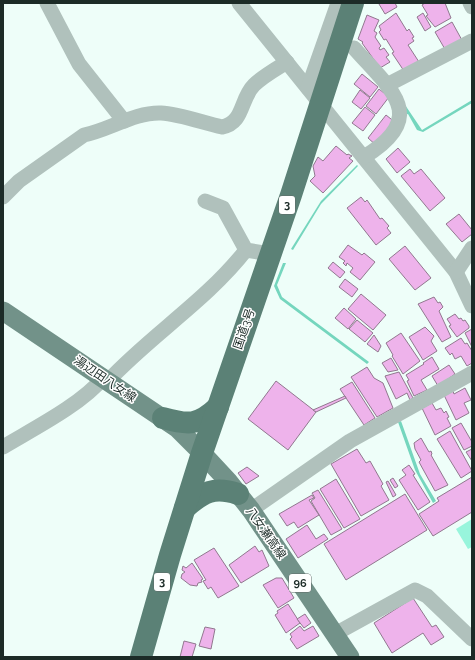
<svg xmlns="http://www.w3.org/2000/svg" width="475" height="660" font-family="Raleway,'Noto Sans JP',sans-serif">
<rect width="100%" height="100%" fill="#eefef9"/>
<polygon fill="#98f5dc" points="472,519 472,547 468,549 456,529"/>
<g fill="#75d6be">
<polygon points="401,99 422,130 472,100 472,103 423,132 417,130 408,114 404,115"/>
<polygon points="357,165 358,166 321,204 293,250 291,249 321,201"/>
<polygon points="283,263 286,263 277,285 282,297 369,362 367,364 280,299 274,286"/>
<polygon points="401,421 420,474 436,501 433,503 415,470 398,422"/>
</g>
<g fill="#eeb3eb" stroke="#91788f">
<polygon points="380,3 395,3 397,7 385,14 379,4"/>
<polygon points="425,3 445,3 451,18 435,27 426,16 428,15 422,5"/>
<polygon points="396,13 407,31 409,29 414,37 412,38 414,41 408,45 419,62 404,71 392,53 394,52 386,39 384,40 379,32 381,30 379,26"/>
<polygon points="423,13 431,27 425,31 417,17"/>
<polygon points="367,15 379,20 374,31 377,33 375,37 381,46 379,48 380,50 384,48 389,55 386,57 390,62 380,68 362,43 363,42 358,39"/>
<polygon points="452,22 463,42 446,51 435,32"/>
<polygon points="362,74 378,87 370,97 354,84"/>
<polygon points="379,89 389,97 376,114 366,106"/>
<polygon points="360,90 370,98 361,109 352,102"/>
<polygon points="365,107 375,115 363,131 352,123"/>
<polygon points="386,115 396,123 377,146 368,138"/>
<polygon points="336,146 347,155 348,154 352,156 349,158 353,161 323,193 310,181 315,176 313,166 318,157 323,161"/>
<polygon points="398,148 410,162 397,173 386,159"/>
<polygon points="410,169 414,174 421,169 445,198 430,211 401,176"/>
<polygon points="361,197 365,202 367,200 380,219 382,218 389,226 387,228 391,233 376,245 347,208"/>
<polygon points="459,214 472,230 472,234 462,242 446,224"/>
<polygon points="348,245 362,255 364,253 375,262 360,280 350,272 353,268 347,263 346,266 343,263 345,261 339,257"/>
<polygon points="405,246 431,278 415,290 389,259"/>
<polygon points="333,262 345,272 340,278 328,268"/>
<polygon points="345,279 358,289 352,297 339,287"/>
<polygon points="361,294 386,315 373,330 348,309"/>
<polygon points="434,297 438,303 440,302 443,307 439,311 451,337 442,342 418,304"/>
<polygon points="344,308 356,319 348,329 335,318"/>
<polygon points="455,314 459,319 461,318 463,321 465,320 469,326 469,328 457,337 449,326 451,325 447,319"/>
<polygon points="357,320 373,333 365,342 349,329"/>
<polygon points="425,327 434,336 431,341 437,351 423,360 409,337"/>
<polygon points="472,329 472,347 465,333"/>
<polygon points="401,333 420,361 403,374 392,356 393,355 386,343"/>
<polygon points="374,335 381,346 378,352 367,344"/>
<polygon points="461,338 465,344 467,343 472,351 472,363 467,366 461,356 455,359 452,353 450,355 445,348"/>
<polygon points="432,357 439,369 421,380 427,390 414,396 407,381 409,380 406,375 424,364 423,363"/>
<polygon points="391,358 398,370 388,372 382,363"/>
<polygon points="449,365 455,374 438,386 432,376"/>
<polygon points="367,367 374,378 383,383 393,408 377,417 351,377"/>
<polygon points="399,372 413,398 410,400 407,393 396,399 385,376"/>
<polygon points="276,381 316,412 288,450 248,419"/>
<polygon points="352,382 375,418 364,425 340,389"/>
<polygon points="465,388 471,400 464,403 469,413 456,420 444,395 453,391 454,394"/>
<polygon points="345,396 346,398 316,412 313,410"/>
<polygon points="432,403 436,410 441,408 444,413 446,411 449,417 447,418 451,426 435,435 422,408"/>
<polygon points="461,423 472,442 472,446 464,450 452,428"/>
<polygon points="450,431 472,471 461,478 437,439"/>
<polygon points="421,438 429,452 431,451 432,454 431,455 448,485 435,491 419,462 421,460 415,449 414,443"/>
<polygon points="357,449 366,463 370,461 383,484 381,486 389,500 361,516 331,464"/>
<polygon points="472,449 472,461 466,452"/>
<polygon points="409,465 415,474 413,475 430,502 418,510 399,480 406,475 402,470"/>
<polygon points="247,467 259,476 246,484 238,473"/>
<polygon points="472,477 472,512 433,536 419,514 439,501 437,498"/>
<polygon points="393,478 398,486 395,488 390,480"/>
<polygon points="336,479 360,519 344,528 320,489"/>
<polygon points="388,481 396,495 393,497 386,482"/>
<polygon points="318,490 342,529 331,535 311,501 315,498 312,493"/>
<polygon points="405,494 427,530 346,580 324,544"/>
<polygon points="312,495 314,498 309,500 319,515 298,528 294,522 287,526 279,514"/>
<polygon points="307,525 316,539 324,534 328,539 298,558 286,539"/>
<polygon points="255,546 259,552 262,550 269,566 241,583 229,565"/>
<polygon points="214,548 239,586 218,598 211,587 208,589 203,581 206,580 194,560"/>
<polygon points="192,563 203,579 201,580 202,582 198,583 197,586 190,585 181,578 182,574 185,572 182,570 183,566 186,568"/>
<polygon points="276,578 282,578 294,598 278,608 263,585"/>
<polygon points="413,598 432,627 436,625 444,637 431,645 423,633 392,653 374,623"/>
<polygon points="288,604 300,623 286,633 275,615 278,613 277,611"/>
<polygon points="305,614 311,623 304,628 297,619"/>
<polygon points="300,626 304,631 313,626 319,636 297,649 290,639 292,637 290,634"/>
<polygon points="205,627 215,629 211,649 199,646"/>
<polygon points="184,641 196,644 192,657 180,657"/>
</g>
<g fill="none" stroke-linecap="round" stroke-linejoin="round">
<g stroke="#b0c1bc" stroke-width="15">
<polyline points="47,3 79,64 124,121"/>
<polyline points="239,3 456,272 472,306"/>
<polyline points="470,3 472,7"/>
<path d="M 354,48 C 391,90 430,117 364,157"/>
<polyline points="387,85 472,41"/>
<polyline points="308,88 338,3"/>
<path d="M 3,197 L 19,181 L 84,135 C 109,130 135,112 161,113 C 179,114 204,123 222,127 C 244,123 240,99 254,85 C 263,76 276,69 287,62"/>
<polyline points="205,201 223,208 246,250 270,254"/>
<polyline points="456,272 472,248"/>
<path d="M 108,381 C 151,335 207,300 246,250"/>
<path d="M 3,447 C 33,429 82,404 103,378"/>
<polyline points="251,510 350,441 472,373"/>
<polyline points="335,634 415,590 427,596 472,639"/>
</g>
<polyline stroke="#729289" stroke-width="19" points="3,311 177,428 202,453 228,481 251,510 350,657"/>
<g stroke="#5b8176" stroke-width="22">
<path d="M 163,418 C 188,425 198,426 218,407"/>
<path d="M 185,508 C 203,492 214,486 238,494"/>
<polyline points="141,657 170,555 202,453 291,195 353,3"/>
</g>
</g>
<g text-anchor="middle" stroke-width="3" stroke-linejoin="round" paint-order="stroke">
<g fill="#fff" stroke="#606b68" stroke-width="1">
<rect x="279" y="196" width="16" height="18" rx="3"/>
<rect x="154" y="573" width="16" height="18" rx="3"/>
<rect x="289" y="574" width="22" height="18" rx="3"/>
</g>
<g font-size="11" font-weight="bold" fill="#1c2b27">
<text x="287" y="209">3</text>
<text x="162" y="586">3</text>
<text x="300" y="587">96</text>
</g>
<g font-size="12" fill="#1c2b27" stroke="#fff">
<text transform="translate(244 329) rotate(-71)" y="4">国道3号</text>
<text transform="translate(105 379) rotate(34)" y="4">湯辺田八女線</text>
<text transform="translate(266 533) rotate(55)" y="4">八女瀬高線</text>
</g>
</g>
<rect width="475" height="660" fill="none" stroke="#1c2b27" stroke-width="8"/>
</svg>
